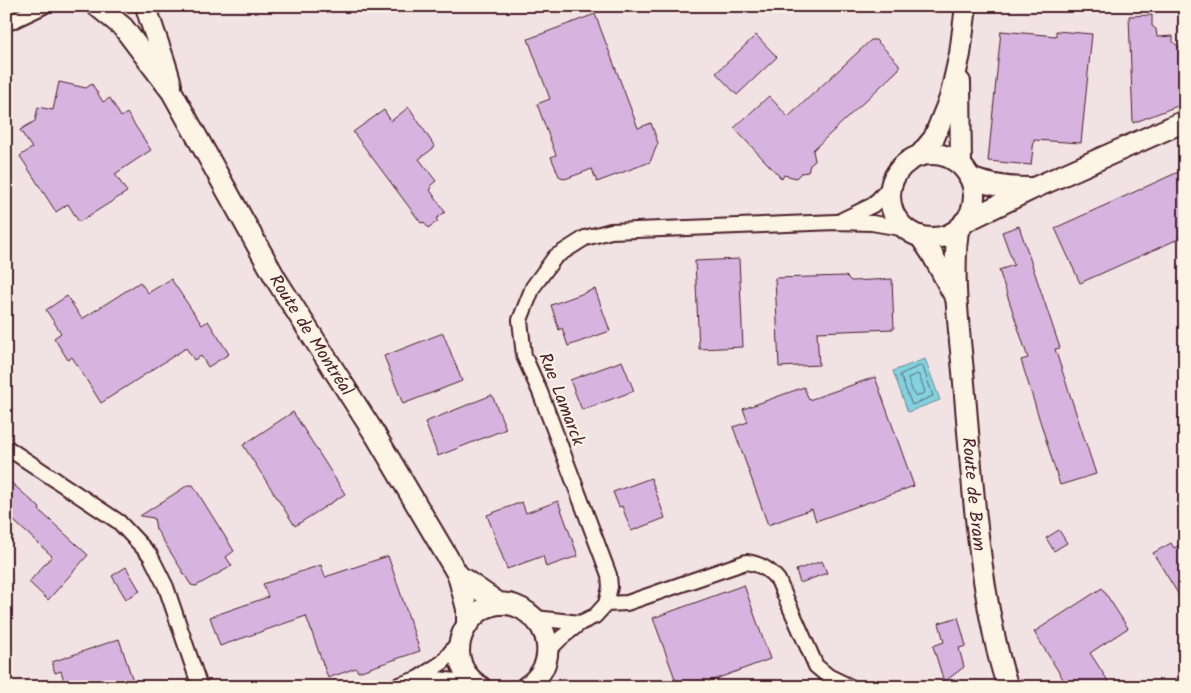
<svg xmlns="http://www.w3.org/2000/svg" width="1191" height="693" font-family="Kalam,sans-serif">
<rect width="100%" height="100%" fill="#fcf5e5"/>
<filter id="ink" filterUnits="userSpaceOnUse"><feTurbulence type="fractalNoise" baseFrequency=".02" numOctaves="2"/><feDisplacementMap in="SourceGraphic" scale="10" xChannelSelector="R" yChannelSelector="G"/><feConvolveMatrix kernelMatrix="1 2 1 2 8 2 1 2 1" color-interpolation-filters="sRGB"/></filter>
<g filter="url(#ink)">
<rect fill="#f1e2e3" x="6" y="6" width="1179" height="681"/>
<polygon fill="#83d2e0" stroke="#6c8a98" points="925,359 940,400 908,412 893,371"/>
<g fill="none" stroke-linecap="round" stroke-linejoin="round">
<g stroke="#616773" stroke-width="1">
<polygon points="920,366 923,367 933,396 912,405 900,375"/>
<polygon points="916,374 919,375 925,392 916,397 914,395 908,379"/>
</g>
</g>
<g fill="#d6b4df" stroke="#4a1f2b">
<polygon points="595,14 638,128 651,123 658,143 650,162 597,182 592,169 565,179 559,176 551,157 556,155 537,104 550,99 528,39"/>
<polygon points="1152,15 1152,26 1156,29 1157,37 1173,36 1173,42 1184,51 1185,103 1133,123 1129,16"/>
<polygon points="1001,31 1056,36 1056,31 1092,34 1081,143 1034,140 1031,165 988,161"/>
<polygon points="756,35 777,57 737,95 716,73"/>
<polygon points="871,40 876,40 899,64 899,69 813,150 815,161 810,165 808,172 801,173 796,178 784,175 782,179 734,128 769,96 788,117"/>
<polygon points="59,82 86,88 92,84 103,102 110,98 121,117 127,113 151,150 115,174 127,192 79,222 68,204 56,212 20,156 32,148 20,130 35,121 38,107 53,110"/>
<polygon points="409,107 435,147 419,159 436,181 430,186 432,188 430,190 445,212 436,219 438,221 428,228 424,222 421,223 353,132 384,110 391,121"/>
<polygon points="1185,169 1185,236 1080,283 1055,228"/>
<polygon points="1019,226 1060,348 1055,349 1096,474 1060,485 1021,360 1028,358 999,270 1014,265 1002,232"/>
<polygon points="739,259 743,347 699,349 695,261"/>
<polygon points="846,276 851,281 892,279 894,329 817,332 819,365 779,367 775,278"/>
<polygon points="171,279 202,325 208,321 229,354 208,367 201,356 194,360 186,348 101,403 72,357 68,360 54,338 61,333 46,310 67,296 82,319 140,282 148,293"/>
<polygon points="595,289 610,331 568,346 562,328 559,330 551,305"/>
<polygon points="443,333 462,381 403,404 384,356"/>
<polygon points="622,361 634,391 582,410 570,380"/>
<polygon points="875,377 914,486 816,521 812,509 768,525 733,427 748,422 743,409 804,387 809,400"/>
<polygon points="492,395 506,429 438,456 425,422"/>
<polygon points="293,412 345,494 295,526 243,445"/>
<polygon points="6,478 40,508 39,510 88,555 48,600 29,582 52,556 14,521 6,530"/>
<polygon points="651,478 665,518 631,531 622,506 619,507 613,492"/>
<polygon points="188,485 193,485 234,551 226,557 232,566 196,586 191,585 156,529 154,518 140,516"/>
<polygon points="558,501 578,556 546,567 543,556 507,569 487,515 522,502 526,513"/>
<polygon points="1059,530 1067,543 1054,551 1046,538"/>
<polygon points="1185,542 1185,605 1153,553 1171,543 1174,548"/>
<polygon points="388,556 420,651 358,672 356,668 328,678 306,616 220,646 210,617 268,597 263,584 321,565 325,577"/>
<polygon points="822,561 827,573 800,583 796,570"/>
<polygon points="126,567 140,591 126,599 112,576"/>
<polygon points="744,585 770,659 694,687 678,687 653,618"/>
<polygon points="1102,588 1128,628 1090,653 1112,687 1068,687 1034,632"/>
<polygon points="958,617 966,646 959,648 964,667 944,682 933,646 944,642 939,623"/>
<polygon points="119,639 135,687 66,687 61,671 55,673 52,662"/>
</g>
<g fill="none" stroke-linecap="round" stroke-linejoin="round">
<g stroke="#4a1f2b" stroke-width="18">
<g id="minor">
<polyline points="6,24 44,6"/>
<polyline points="842,220 873,205 890,187"/>
<polyline points="6,447 119,522 150,555 166,587 200,687"/>
<polyline points="606,604 610,587 609,575 540,392 524,356 520,320 533,287 555,257 585,238 611,231 836,222 872,223 906,229"/>
<polyline points="535,618 580,623"/>
<path d="M 548,651 L 561,638 L 580,623 L 595,616 L 606,604 L 627,603 L 746,562 C 760,564 769,569 778,580 L 816,666 L 828,676 L 851,687"/>
<polyline points="417,679 443,662 460,640"/>
<polyline points="393,687 417,679 427,678 475,683"/>
</g>
</g>
<g stroke="#4a1f2b" stroke-width="24">
<g id="secondary">
<path id="s1" d="M 97,6 L 123,27 L 172,92 L 277,281 L 376,436 L 458,575 L 467,609 L 467,623"/>
<path d="M 146,6 C 153,33 165,58 171,85"/>
<polyline points="960,82 961,165"/>
<circle cx="932" cy="196" r="42"/>
<polyline points="920,155 934,138 950,98 960,54 966,6"/>
<path d="M 970,178 C 990,186 1008,188 1029,188"/>
<polyline points="964,222 1034,188 1185,121"/>
<path id="s2" d="M 958,229 C 951,284 961,340 965,395 C 971,467 976,539 989,610 C 994,636 999,662 1008,687"/>
<polyline points="920,236 932,254 954,295"/>
<polyline points="458,575 500,604"/>
<path d="M 481,687 C 428,655 482,577 528,613 C 539,621 546,631 547,645 C 549,662 541,677 526,687"/>
</g>
</g>
<use href="#minor" stroke="#fcf5e5" stroke-width="14"/>
<use href="#secondary" stroke="#fcf5e5" stroke-width="20"/>
</g>
</g>
<g text-anchor="middle" stroke-width="4" stroke-linejoin="round" paint-order="stroke">
<g font-size="18" fill="#4a1f2b" stroke="#fcf5e5">
<text dy="6" stroke="none"><textPath href="#s1" startOffset="395">Route de Montréal</textPath></text>
<text transform="translate(562 399) rotate(69)" y="6">Rue Lamarck</text>
<text dy="6" stroke="none"><textPath href="#s2" startOffset="266">Route de Bram</textPath></text>
</g>
</g>
<rect width="1191" height="693" fill="none" stroke="#fcf5e5" stroke-width="25"/>
<rect x="12" y="12" width="1166" height="668" fill="none" stroke="#4a1f2b" stroke-width="2" filter="url(#ink)"/>
</svg>
